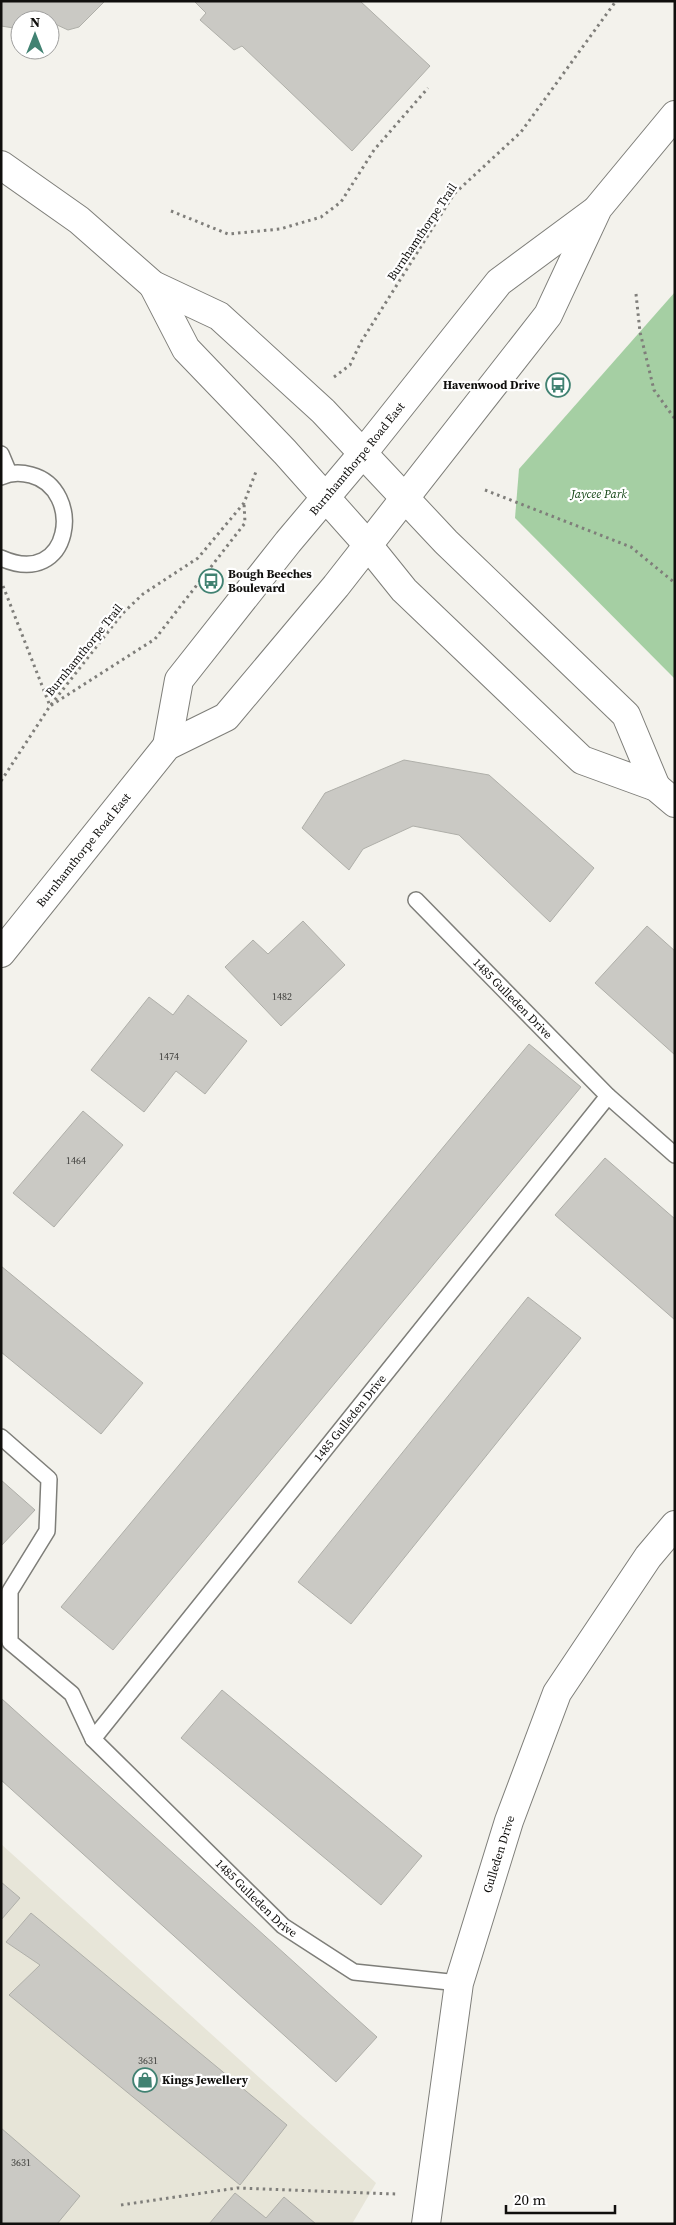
<svg xmlns="http://www.w3.org/2000/svg" width="676" height="2225" font-family="'Source Serif 4',serif">
<rect width="100%" height="100%" fill="#f3f2ec"/>
<polygon fill="#e7e5d8" points="1,1844 376,2183 352,2224 1,2224"/>
<polygon fill="#a5cfa3" points="675,292 675,679 515,518 519,469"/>
<g fill="#cac9c4" stroke="#afafa9">
<polygon points="1,1 105,1 79,27 68,30 55,24 50,30 50,20 20,20 20,29 1,26"/>
<polygon points="194,1 360,1 430,66 352,151 242,46 234,50 200,20 206,13"/>
<polygon points="404,760 489,775 594,868 550,922 459,835 413,826 363,849 349,870 302,828 325,793"/>
<polygon points="303,921 345,965 281,1026 225,967 253,940 268,954"/>
<polygon points="647,926 675,951 675,1055 595,983"/>
<polygon points="188,995 247,1041 205,1094 176,1071 144,1112 91,1070 149,997 173,1015"/>
<polygon points="529,1044 581,1087 113,1650 61,1607"/>
<polygon points="83,1111 123,1145 54,1227 13,1193"/>
<polygon points="605,1158 675,1219 675,1320 555,1215"/>
<polygon points="1,1266 143,1383 101,1434 1,1352"/>
<polygon points="528,1297 581,1338 351,1624 298,1582"/>
<polygon points="1,1480 35,1510 1,1546"/>
<polygon points="222,1690 422,1856 381,1905 181,1738"/>
<polygon points="2,1699 377,2037 336,2082 1,1780"/>
<polygon points="1,1882 20,1898 1,1920"/>
<polygon points="31,1913 287,2125 240,2185 9,1995 40,1965 6,1942"/>
<polygon points="1,2128 80,2196 57,2224 1,2224"/>
<polygon points="235,2193 266,2218 284,2197 316,2224 209,2224"/>
</g>
<g fill="none" stroke-linecap="round" stroke-linejoin="round">
<g stroke="#7e7e79" stroke-width="18">
<g id="lane">
<polyline points="1,454 9,473"/>
<path d="M 1,477 C 11,472 20,472 31,475 C 85,489 72,590 1,558"/>
<path id="s1" d="M 416,900 L 608,1096 L 675,1155"/>
<path id="s2" d="M 1,1437 L 49,1479 L 47,1531 L 10,1591 L 10,1642 L 72,1694 L 93,1739 L 283,1926 L 354,1972 L 459,1983"/>
<path id="s3" d="M 93,1739 L 608,1096"/>
</g>
</g>
<g stroke="#7e7e79" stroke-width="30">
<g id="street">
<polyline points="1,165 79,220 153,285 219,316 323,411 446,542 626,715 656,787"/>
<polyline points="153,285 186,349 285,452 367,544 404,590 582,760 656,787 675,803"/>
<path id="s4" d="M 426,2224 L 459,1983 L 509,1821 L 557,1693 L 648,1557 L 675,1525"/>
</g>
</g>
<g stroke="#7e7e79" stroke-width="30">
<g id="secondary">
<path id="s5" d="M 167,746 L 179,680 L 288,542 L 363,453 L 499,282 L 595,211"/>
<path id="s6" d="M 1,953 L 167,746 L 226,717 L 336,586 L 548,315 L 598,208 L 675,115"/>
</g>
</g>
<g stroke="#7f7e7a" stroke-width="3" stroke-dasharray="2.5 4" stroke-linecap="butt">
<polyline points="171,211 228,234 280,229 321,217 341,202 374,150 428,88"/>
<polyline points="636,294 640,332 654,390 675,419"/>
<polyline points="334,377 350,365 361,342 454,194 521,132 616,1"/>
<polyline points="485,490 631,547 675,583"/>
<polyline points="3,586 50,706 155,639 245,523 244,503"/>
<polyline points="1,781 50,706 122,614 143,594 198,558 244,503 257,469"/>
<polyline points="121,2205 237,2188 396,2194"/>
</g>
<use href="#lane" stroke="#fff" stroke-width="15"/>
<use href="#street" stroke="#fff" stroke-width="28"/>
<use href="#secondary" stroke="#fff" stroke-width="28"/>
</g>
<defs>
<g id="bus-ring" transform="scale(1.25)"><circle r="9.5" fill="#fff" stroke="#418272" stroke-width="1.5"/><path d="M-5-6H5V4H4V6H2V4H-2V6H-4V4H-5ZM-3.5-4V0h7V-4ZM-3.5 1.2v1.5H-2V1.2ZM2 1.2v1.5H3.5V1.2Z" fill="#418272"/></g>
<g id="shop-ring" transform="scale(1.25)"><circle r="9.5" fill="#fff" stroke="#418272" stroke-width="1.5"/><path d="M-5-2.5h2.3a2.7 3.5 0 0 1 5.4 0H5L5.5 6h-11ZM-1.5-2.5h3a1.5 2.3 0 0 0-3 0Z" fill="#418272"/></g>
</defs>
<g fill-rule="evenodd">
<use href="#bus-ring" x="558" y="385"/>
<use href="#bus-ring" x="211" y="581"/>
<use href="#shop-ring" x="145" y="2080"/>
</g>
<g text-anchor="middle" stroke-width="4.5" stroke-linejoin="round" paint-order="stroke">
<g font-size="10" fill="#3e3e3b">
<text x="282" y="1000">1482</text>
<text x="169" y="1060">1474</text>
<text x="76" y="1164">1464</text>
<text x="148" y="2064">3631</text>
<text x="21" y="2166">3631</text>
</g>
<g font-size="12" fill="#100f0d" stroke="#fff">
<text transform="translate(422 232) rotate(-56)" y="4">Burnhamthorpe Trail</text>
<text dy="4" stroke="none"><textPath href="#s5" startOffset="351">Burnhamthorpe Road East</textPath></text>
<text transform="translate(84 650) rotate(-51)" y="4">Burnhamthorpe Trail</text>
<text dy="4" stroke="none"><textPath href="#s6" startOffset="132">Burnhamthorpe Road East</textPath></text>
<text dy="4" stroke="none"><textPath href="#s1" startOffset="138">1485 Gulleden Drive</textPath></text>
<text dy="4" stroke="none"><textPath href="#s3" startOffset="411">1485 Gulleden Drive</textPath></text>
<text dy="4" stroke="none"><textPath href="#s4" startOffset="378">Gulleden Drive</textPath></text>
<text dy="4" stroke="none"><textPath href="#s2" startOffset="596">1485 Gulleden Drive</textPath></text>
</g>
<g font-size="12" font-weight="bold" fill="#100f0d" stroke="#fff" text-anchor="start">
<text x="540" y="389" text-anchor="end">Havenwood Drive</text>
<text x="228" y="578">Bough Beeches<tspan x="228" dy="14">Boulevard</tspan></text>
<text x="162" y="2084">Kings Jewellery</text>
</g>
<g font-size="12" font-style="italic" fill="#0a3e0c" stroke="#fff">
<text x="599" y="498">Jaycee Park</text>
</g>
</g>
<rect width="676" height="2225" fill="none" stroke="#100f0d" stroke-width="5"/>
<g transform="translate(35 35)"><circle r="24" fill="#ffffff" stroke="#9f9f9e"/>
<path d="M0-4L9 19L0 12L-9 19Z" fill="#418272"/>
<text y="-8" font-size="14" font-weight="bold" text-anchor="middle" fill="#100f0d">N</text>
</g>
<path d="M506 2205v8h109v-8" fill="none" stroke="#100f0d" stroke-width="2.5"/>
<text x="514" y="2205" font-size="15" fill="#100f0d" stroke="#ffffff" stroke-width="4" paint-order="stroke">20 m</text>
</svg>
